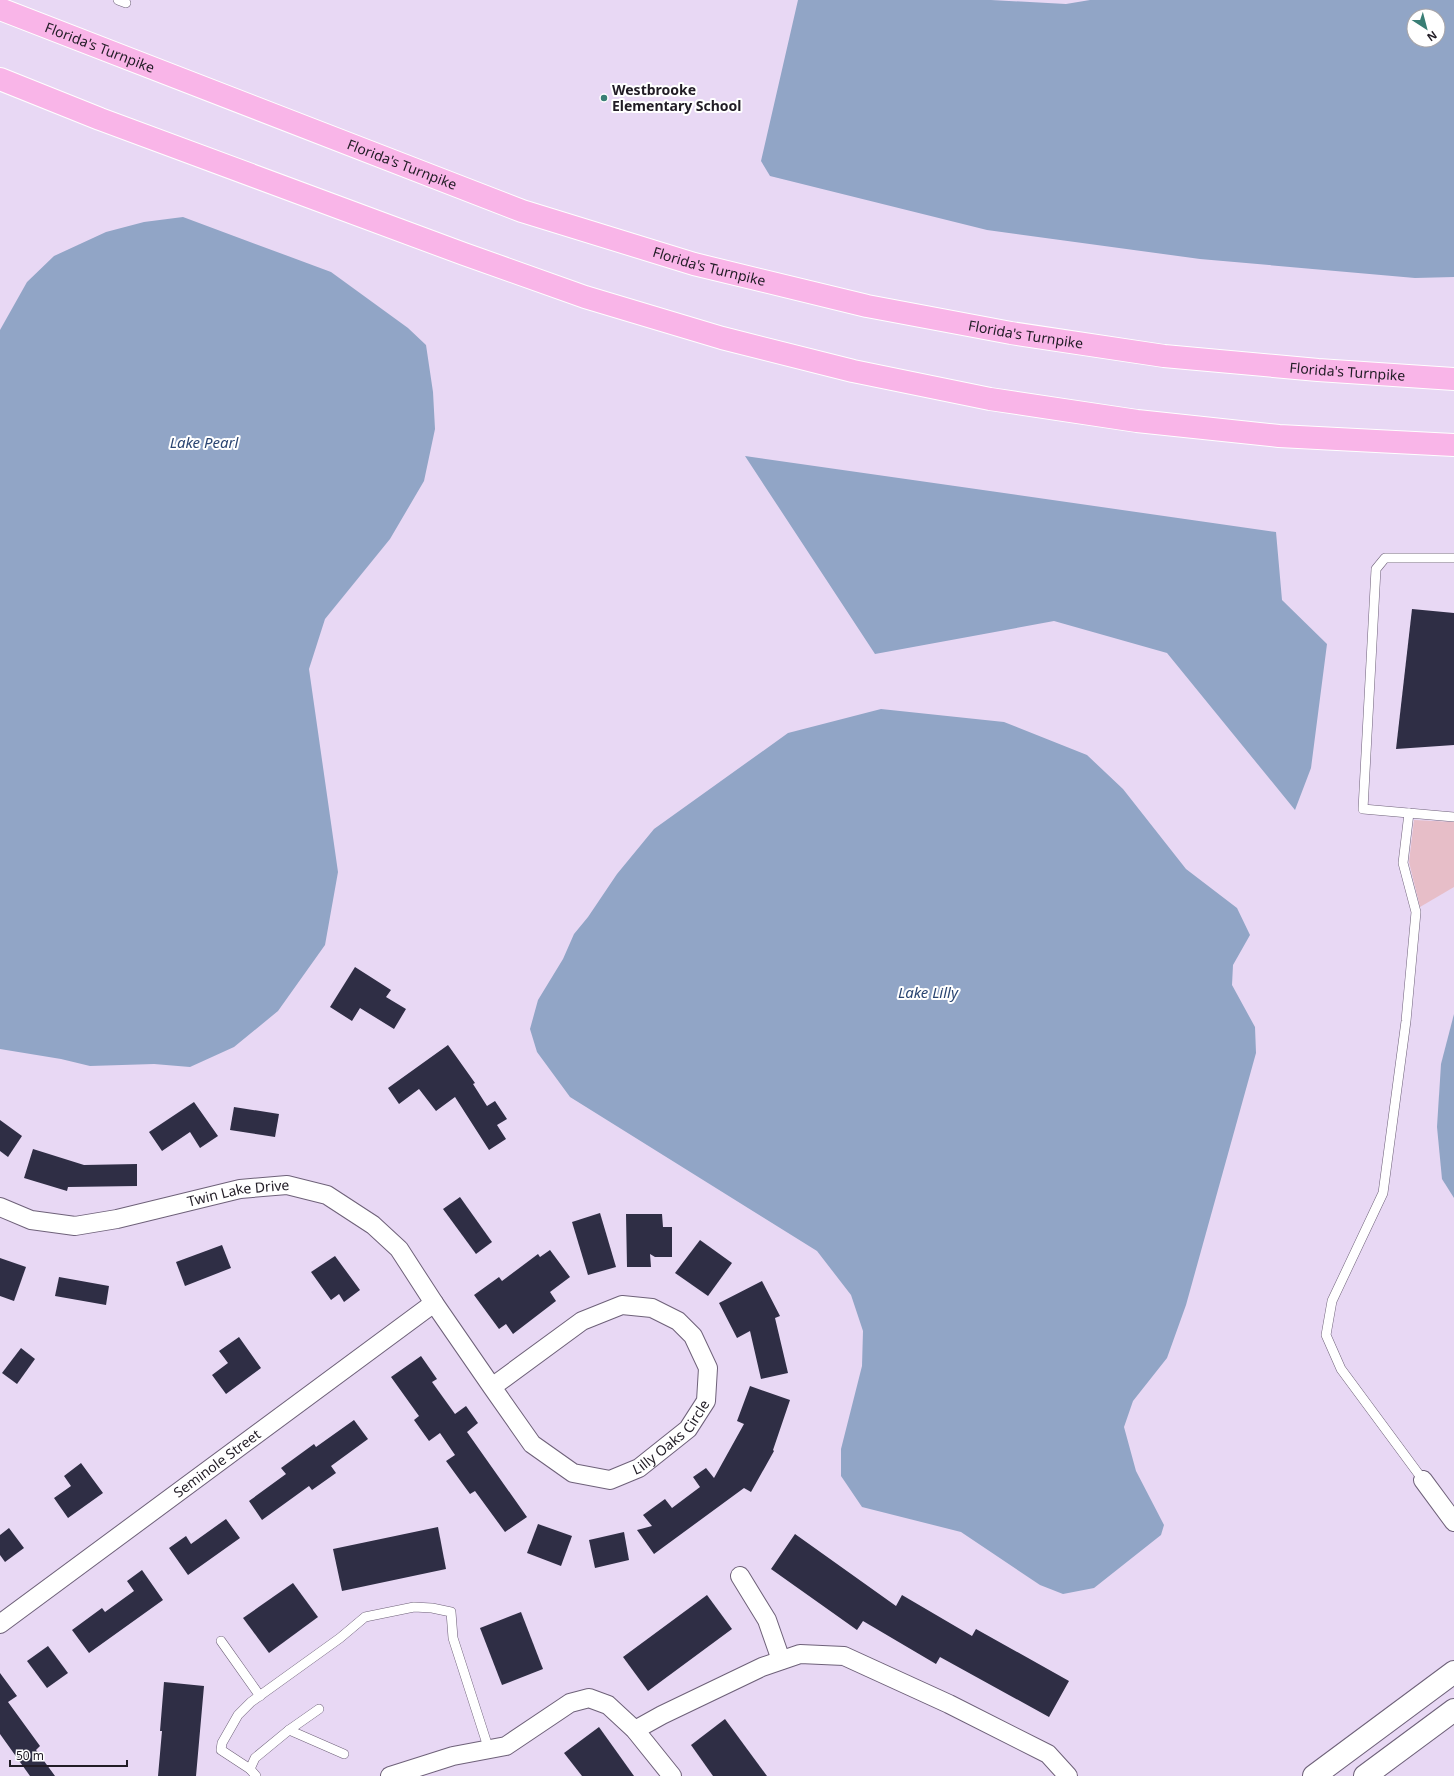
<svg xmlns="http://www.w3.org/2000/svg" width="1454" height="1776" font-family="'Noto Sans',sans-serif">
<rect width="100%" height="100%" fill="#e8d8f4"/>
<polygon fill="#e7bec8" points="1414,820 1454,822 1454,887 1420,907 1409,862"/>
<g fill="#91a5c6" fill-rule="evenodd">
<path d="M 798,0 L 991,0 L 1066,4 L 1090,0 L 1454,0 L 1454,277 L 1415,278 L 1200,259 L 987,230 L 770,176 L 761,161 ZM 1414,16 L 1438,16 L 1438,40 L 1414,40 Z"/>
<polygon points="183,217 331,272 408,328 426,345 433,392 435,429 424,481 390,539 325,619 309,669 338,872 325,945 278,1011 234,1047 190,1067 154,1064 90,1066 61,1059 0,1049 0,330 27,282 54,256 106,232 144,222"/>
<polygon points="745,456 1276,532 1282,600 1327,644 1311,768 1295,810 1167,653 1054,621 875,654"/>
<polygon points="881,709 1004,722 1087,755 1123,789 1186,869 1237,908 1250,935 1233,965 1232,985 1255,1027 1256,1053 1186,1305 1167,1358 1133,1401 1124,1427 1136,1471 1164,1525 1161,1535 1094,1588 1063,1594 1040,1585 961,1532 862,1507 841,1476 841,1449 862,1366 863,1331 851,1295 817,1251 570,1097 537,1052 530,1029 538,1000 563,959 574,934 588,917 617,874 654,829 788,733"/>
<polygon points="1454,1014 1454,1198 1442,1179 1437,1127 1441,1064"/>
</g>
<g fill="#2f2e45">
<polygon points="1412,609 1454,613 1454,745 1396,749"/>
<polygon points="355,967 391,990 386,997 406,1009 394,1029 360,1008 352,1021 330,1007"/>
<polygon points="448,1045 475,1083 473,1084 487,1106 495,1101 507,1119 497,1125 506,1139 489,1150 455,1097 436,1111 419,1089 399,1104 388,1088"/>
<polygon points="194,1102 218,1136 200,1148 190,1132 162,1151 149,1132"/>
<polygon points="234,1107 279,1114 275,1137 230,1130"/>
<polygon points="0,1120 22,1136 8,1157 0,1151"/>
<polygon points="33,1149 84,1165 137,1164 137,1186 68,1187 67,1191 24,1178"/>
<polygon points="460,1197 492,1242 476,1254 443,1209"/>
<polygon points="600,1213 616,1267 588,1275 572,1222"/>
<polygon points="626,1214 662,1214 663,1227 672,1227 672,1257 655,1257 650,1254 651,1267 627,1267"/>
<polygon points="700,1240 732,1263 708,1296 675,1273"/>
<polygon points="222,1245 231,1268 185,1286 176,1262"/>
<polygon points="550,1250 570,1277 550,1292 556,1301 513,1334 506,1324 499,1329 474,1295 499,1277 502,1281 538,1254 540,1257"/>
<polygon points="335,1256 360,1290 344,1302 339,1294 331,1300 311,1272"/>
<polygon points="0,1258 26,1267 14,1301 0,1296"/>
<polygon points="59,1277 109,1286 106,1305 55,1296"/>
<polygon points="762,1281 780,1316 775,1318 788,1373 761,1379 750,1331 737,1338 719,1303"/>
<polygon points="239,1337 261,1368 226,1394 212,1375 228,1363 219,1351"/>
<polygon points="21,1348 35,1359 17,1384 2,1373"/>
<polygon points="421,1356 437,1379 432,1382 455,1414 466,1406 478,1423 467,1432 527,1517 505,1532 475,1491 470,1494 446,1461 455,1455 440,1433 429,1441 414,1420 419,1416 391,1377"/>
<polygon points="750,1386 790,1400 773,1450 774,1451 751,1492 744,1488 654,1554 637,1530 652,1526 643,1515 665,1499 672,1508 700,1487 693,1477 706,1468 714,1478 744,1424 737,1421"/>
<polygon points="354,1420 368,1439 331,1466 336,1473 312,1490 309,1486 262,1520 249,1501 286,1474 281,1468 314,1444 316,1447"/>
<polygon points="81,1463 103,1493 68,1518 54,1498 71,1486 64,1476"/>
<polygon points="226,1519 240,1538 188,1575 169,1548 186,1536 191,1544"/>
<polygon points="538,1524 572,1536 561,1566 527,1553"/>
<polygon points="438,1527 446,1569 342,1591 333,1549"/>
<polygon points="9,1528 24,1548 5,1562 0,1555 0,1535"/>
<polygon points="624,1532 629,1560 595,1568 589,1540"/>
<polygon points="795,1534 896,1606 902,1595 972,1636 976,1629 1069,1681 1049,1717 940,1657 936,1664 863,1621 857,1630 771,1569"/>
<polygon points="142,1570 163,1600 89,1653 72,1630 102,1608 105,1612 134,1591 127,1581"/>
<polygon points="293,1583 318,1617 269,1653 243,1618"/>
<polygon points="707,1595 732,1629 648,1691 623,1657"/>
<polygon points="521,1612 543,1669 502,1685 480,1628"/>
<polygon points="48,1646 68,1673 47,1688 27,1661"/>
<polygon points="0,1673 17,1696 8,1702 40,1746 36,1750 55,1776 30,1776 0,1734"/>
<polygon points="164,1682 204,1686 196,1776 158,1776 162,1731 160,1731"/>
<polygon points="725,1719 767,1776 713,1776 691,1745"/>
<polygon points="599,1727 634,1776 582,1776 564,1753"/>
</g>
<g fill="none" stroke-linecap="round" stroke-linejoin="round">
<g stroke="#6e6179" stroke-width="10">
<g id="lane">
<polyline points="118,0 126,3"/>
<polyline points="1454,558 1385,558 1376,569 1363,809 1454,817"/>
<polyline points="1409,813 1403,863 1416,912 1406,1021 1383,1193 1332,1301 1326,1335 1341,1369 1423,1480"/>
<polyline points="221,1641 260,1696"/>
<polyline points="289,1730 319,1709"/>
<polyline points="250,1769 221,1750 222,1743 238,1715 251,1702 340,1638 365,1617 414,1607 432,1608 451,1612 453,1638 489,1750"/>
<polyline points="256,1776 250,1769 255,1758 289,1730 344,1754"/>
</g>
</g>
<g stroke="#6e6179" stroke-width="20">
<g id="street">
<path id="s1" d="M 0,1207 L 31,1220 L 75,1226 L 117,1219 L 240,1189 L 287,1185 L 327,1195 L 373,1225 L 399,1249 L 434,1303 L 492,1387 L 532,1444 L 573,1473 L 610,1480 L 639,1468 L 688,1429 L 706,1401 L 708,1368 L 693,1336 L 678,1321 L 652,1308 L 622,1305 L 582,1321 L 492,1387"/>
<polyline points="1423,1480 1454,1522"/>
<polyline points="740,1576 767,1620 781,1660"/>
<path id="s2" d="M 0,1624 L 434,1303"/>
<polyline points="635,1730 662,1715 762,1667 800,1654 844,1656 949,1704 1048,1754 1068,1776"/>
<polyline points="390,1776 453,1756 506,1746 570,1703 589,1698 608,1705 635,1730 672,1776"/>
</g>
</g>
<g stroke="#6e6179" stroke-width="24">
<g id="secondary">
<polyline points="1314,1776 1454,1672"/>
<polyline points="1365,1776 1454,1710"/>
</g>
</g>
<g stroke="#fff" stroke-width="24">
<g id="highway">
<path id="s3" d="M 0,9 L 522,211 L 694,264 L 867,306 L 1011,333 L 1164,356 L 1318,370 L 1454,379"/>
<polyline points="0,79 100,119 464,254 585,297 722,338 853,371 990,399 1137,421 1279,436 1454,445"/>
</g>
</g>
<use href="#lane" stroke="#fff" stroke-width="9"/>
<use href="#street" stroke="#fff" stroke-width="18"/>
<use href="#secondary" stroke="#fff" stroke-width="22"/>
<use href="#highway" stroke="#f9b5e8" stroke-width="22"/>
</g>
<circle fill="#397e75" stroke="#fff" stroke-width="1.5" cx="604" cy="98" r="4"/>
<g text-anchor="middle" stroke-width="4" stroke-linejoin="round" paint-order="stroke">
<g font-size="14" fill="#211c25" stroke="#fff">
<text dy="5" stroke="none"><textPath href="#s3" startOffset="107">Florida's Turnpike</textPath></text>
<text dy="5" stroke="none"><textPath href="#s3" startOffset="431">Florida's Turnpike</textPath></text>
<text dy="5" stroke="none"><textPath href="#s3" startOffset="755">Florida's Turnpike</textPath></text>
<text dy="5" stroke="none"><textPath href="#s3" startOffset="1079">Florida's Turnpike</textPath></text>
<text dy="5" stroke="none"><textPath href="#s3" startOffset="1403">Florida's Turnpike</textPath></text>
<text dy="5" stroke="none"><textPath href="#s1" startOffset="245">Twin Lake Drive</textPath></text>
<text dy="5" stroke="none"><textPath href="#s1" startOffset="826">Lilly Oaks Circle</textPath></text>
<text dy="5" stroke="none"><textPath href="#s2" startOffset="270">Seminole Street</textPath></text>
</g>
<g font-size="14" font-weight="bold" fill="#211c25" stroke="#fff" text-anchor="start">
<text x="612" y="95">Westbrooke<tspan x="612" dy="16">Elementary School</tspan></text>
</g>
<g font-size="15" font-style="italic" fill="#2a4572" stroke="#fff">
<text x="204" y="448">Lake Pearl</text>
<text x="928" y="998">Lake Lilly</text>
</g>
</g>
<g transform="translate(1426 28) rotate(144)"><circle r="19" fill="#ffffff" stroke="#a6a4a8"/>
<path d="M0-3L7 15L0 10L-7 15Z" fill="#397e75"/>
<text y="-6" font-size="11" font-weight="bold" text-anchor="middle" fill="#211c25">N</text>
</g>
<path d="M10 1760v6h117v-6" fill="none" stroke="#211c25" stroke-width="2"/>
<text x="16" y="1760" font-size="12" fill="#211c25" stroke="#ffffff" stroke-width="3" paint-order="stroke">50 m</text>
</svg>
